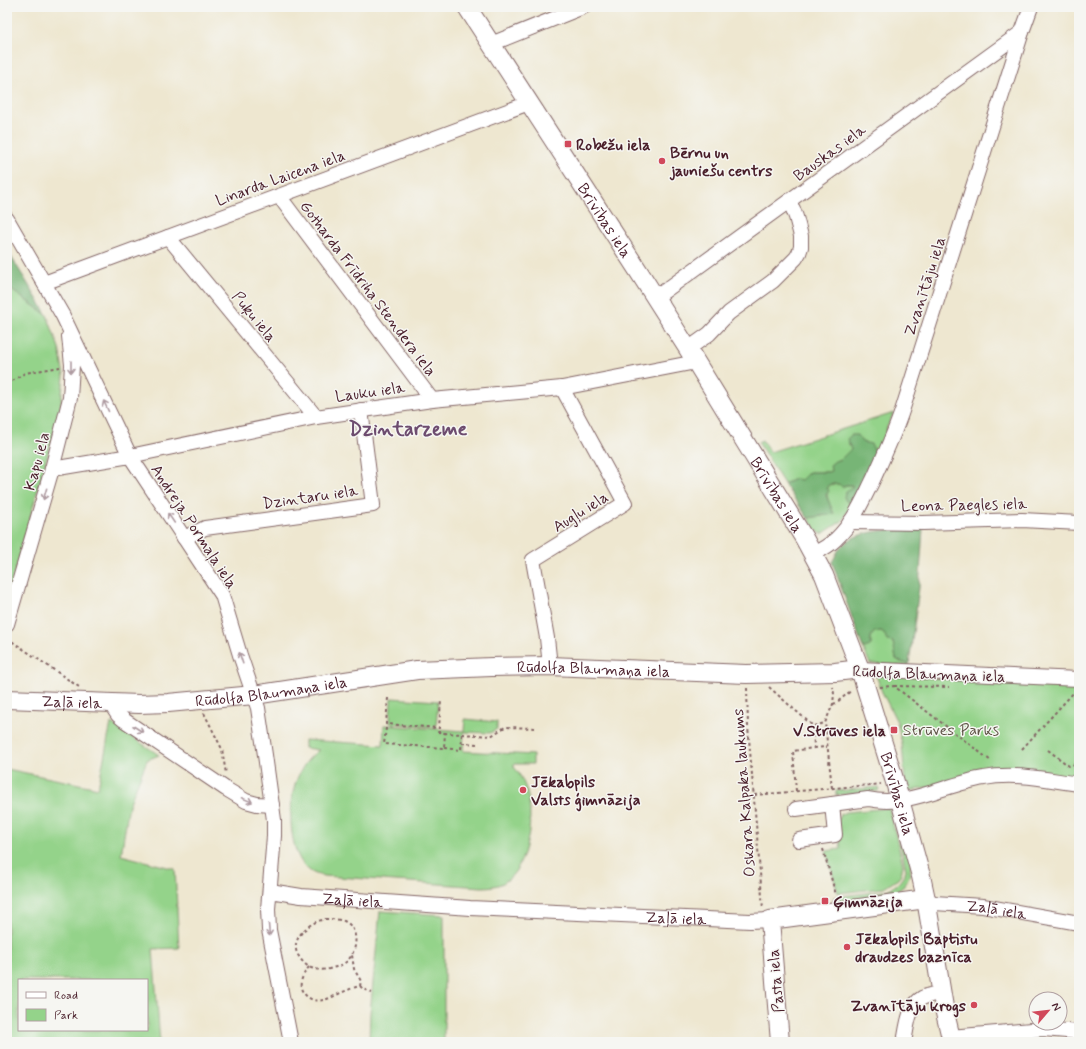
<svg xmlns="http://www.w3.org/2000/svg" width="1086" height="1049" font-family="Mynerve,sans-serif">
<rect width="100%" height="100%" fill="#f6f6f2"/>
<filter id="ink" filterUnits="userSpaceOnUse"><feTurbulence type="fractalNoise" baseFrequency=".025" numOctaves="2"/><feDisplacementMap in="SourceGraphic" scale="8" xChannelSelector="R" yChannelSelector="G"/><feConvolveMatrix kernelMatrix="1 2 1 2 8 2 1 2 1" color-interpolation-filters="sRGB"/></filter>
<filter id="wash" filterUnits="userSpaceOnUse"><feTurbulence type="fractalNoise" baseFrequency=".012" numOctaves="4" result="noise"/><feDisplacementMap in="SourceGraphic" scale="16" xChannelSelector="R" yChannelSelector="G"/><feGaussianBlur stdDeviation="0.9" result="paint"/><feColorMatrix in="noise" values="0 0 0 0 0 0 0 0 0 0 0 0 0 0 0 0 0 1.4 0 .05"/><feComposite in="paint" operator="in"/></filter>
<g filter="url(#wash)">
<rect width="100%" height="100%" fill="#eee7d0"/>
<g fill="#94d38a" stroke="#6f795a" fill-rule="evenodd">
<polygon points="7,287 47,315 59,348 64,376 60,411 7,599"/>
<polygon points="894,413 886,429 887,433 876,456 875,451 851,449 841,459 835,461 831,471 828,472 809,472 801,480 795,479 784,484 758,442 762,440 770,452"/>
<path d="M 830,484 L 839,484 L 844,486 L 846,485 L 852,485 L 852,487 L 846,501 L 852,504 L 842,521 L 822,534 L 817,531 L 808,518 L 834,514 C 830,504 823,494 830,484 Z"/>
<path d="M 876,631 L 882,631 L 893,642 L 896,659 L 901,662 L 909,664 L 909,666 L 870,664 L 862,645 L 864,648 L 871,645 C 870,638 871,635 876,631 Z"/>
<polygon points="876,675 1079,685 1079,781 1007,772 915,790 908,790 905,781 902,744 897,722 882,692"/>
<polygon points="391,698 438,701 436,727 390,723"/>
<path d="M 465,719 L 497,722 L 497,729 L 490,733 L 464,732 L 463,751 L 533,755 L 533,764 L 514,764 C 514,765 514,766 514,767 C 515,769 517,770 518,772 C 521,777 524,783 526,789 C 535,814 529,868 503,883 C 497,886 489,887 482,887 L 324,876 C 319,875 314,874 310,871 C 298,862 294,847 292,833 C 288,804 293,768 319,750 L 305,748 L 305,740 L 383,745 L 384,725 L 464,731 Z"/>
<path d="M 111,723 L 159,755 L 147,760 L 129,805 L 121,855 L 175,869 L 179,948 L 153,949 L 160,1042 L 7,1042 L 7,769 L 98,788 ZM 19,980 L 147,980 L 147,1030 L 19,1030 Z"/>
<polygon points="879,787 878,791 836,795 836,791"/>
<path d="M 892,807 L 899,812 L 911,861 L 910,874 L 905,885 L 894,894 L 883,898 L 869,900 L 834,901 L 834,897 L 884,891 C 895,887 902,882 906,870 Z"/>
<polygon points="889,808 903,865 901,875 898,879 884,888 838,893 826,851 841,849 838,820 840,815 846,812"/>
<polygon points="380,911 444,915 444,1042 369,1042 370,1013"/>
<polygon points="1043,1029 1042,1042 952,1042"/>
</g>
<g fill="#77b576" stroke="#606a50">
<polygon points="7,250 47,315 7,287"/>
<polygon points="851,435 857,435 862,442 871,444 875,451 876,456 868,475 852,504 846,501 844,497 845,492 852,487 852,485 846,485 842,487 839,484 830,484 827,488 829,491 826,495 834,514 808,518 784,484 795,479 801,480 809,472 828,472 831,471 830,465 835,461 841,459 851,449 847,439"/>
<path d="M 923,528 L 919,588 L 909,664 L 901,662 L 896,659 L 893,642 L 887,641 L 885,635 L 882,631 C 872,631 870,635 871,645 L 868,647 L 864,648 L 862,645 L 832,562 C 836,556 838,548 844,544 C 861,528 900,530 923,528 Z"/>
</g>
</g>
<g filter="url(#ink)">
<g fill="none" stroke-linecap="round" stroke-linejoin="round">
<g stroke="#836565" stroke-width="16">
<g id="minor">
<polyline points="491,44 583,7"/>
<polyline points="279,196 432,400"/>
<polyline points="7,219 63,316 130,456 222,595 240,655 258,708 265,755 274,820 274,836 268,909 269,930 291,1042"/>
<polyline points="168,237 316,417"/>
<polyline points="44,283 529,103"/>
<polyline points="655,298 1022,32"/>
<polyline points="688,349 709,334 729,313 773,281 796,258 799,253 801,247 801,236 796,217 793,209 788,202"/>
<polyline points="52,469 130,456 316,417 432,400 562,388 696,362"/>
<polyline points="850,522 923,523 1022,520 1079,523"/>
<polyline points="184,538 205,528 373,505 361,410"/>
<path d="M 813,554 C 821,550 830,545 836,539 C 853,523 862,502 872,482 C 883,458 894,435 902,411 L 1022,32 L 1031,7"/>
<polyline points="7,624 52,469 70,398 72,365 69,336"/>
<polyline points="550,666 547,638 533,560 625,503 562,388"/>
<polyline points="860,669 1079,679"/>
<polyline points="110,703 118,715 124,720 226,789 246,801 257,804 272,805"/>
<path d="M 796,809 L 868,799 C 908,808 945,784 984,778 C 1016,772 1048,780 1079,784"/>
<polyline points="799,840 835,835 832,804"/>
<path id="s1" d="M 270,891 L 301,896 L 470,908 L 750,921 L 770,920"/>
<path id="s2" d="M 926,899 L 934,903 L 983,906 L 1079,923"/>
<polyline points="950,1037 1043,1029 1079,1032"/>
<path d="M 904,1042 C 907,1028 908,1006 922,998 C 928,995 935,994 941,992"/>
</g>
</g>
<g stroke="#836565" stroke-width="20">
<g id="major">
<path id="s3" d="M 467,7 L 639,272 L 688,349 L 804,538 L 824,575 L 860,669 L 895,782 L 921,876 L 926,899 L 945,1013 L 952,1042"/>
<path id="s4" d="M 7,699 L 139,704 L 168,703 L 254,695 L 417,670 L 492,667 L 550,666 L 746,674 L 835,672 L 860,669"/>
<polyline points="780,1042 770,920 926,899"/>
</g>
</g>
<g stroke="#836565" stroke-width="2" stroke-dasharray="3 3" stroke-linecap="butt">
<polyline points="7,384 25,373 60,367"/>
<polyline points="7,638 79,687"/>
<polyline points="9,683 11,642"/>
<polyline points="894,686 949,687"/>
<polyline points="769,687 813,726 825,723"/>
<polyline points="880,687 894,686 991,761"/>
<polyline points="747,688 748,726 763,909"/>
<polyline points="388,698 386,724 439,728 441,700"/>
<polyline points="833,704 836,703 852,690"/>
<polyline points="204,713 222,749 226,774"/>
<polyline points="386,728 384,744 444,748 445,733 438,732 439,728"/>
<polyline points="462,734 491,736 505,727 537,728"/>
<polyline points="462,743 479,744"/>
<polyline points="444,748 461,750 462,734 445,733"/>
<polyline points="814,748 827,747"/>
<polyline points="1022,749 1075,691"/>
<polyline points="1048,750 1069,766 1079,763"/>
<polyline points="832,788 825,723 833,704 834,694 833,687"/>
<polyline points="796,791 793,751 814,748 813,726"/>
<polyline points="754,795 881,784"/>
<polyline points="823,849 836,895"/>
<path d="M 325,919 C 332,919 338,919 344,921 C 360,928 358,952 346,962 C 341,966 335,967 329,969 C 323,970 317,970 311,968 C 305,965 301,960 298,955 C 297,953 296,951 296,949 C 294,939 305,927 314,923 C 317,921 322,920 325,919 Z"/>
<path d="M 309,967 C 304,973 297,984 303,992 C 316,1010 333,995 348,990 C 352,988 356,987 360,986 L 361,981 L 354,969 L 352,955"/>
<polyline points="360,986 363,989 372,993"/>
</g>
<use href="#minor" stroke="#fff" stroke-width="14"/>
<use href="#major" stroke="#fff" stroke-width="18"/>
</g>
<defs><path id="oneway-shaft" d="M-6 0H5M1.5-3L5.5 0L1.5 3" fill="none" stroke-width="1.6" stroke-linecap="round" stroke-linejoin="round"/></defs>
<g stroke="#ae9aa0">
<use href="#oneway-shaft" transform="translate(71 367) rotate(90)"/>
<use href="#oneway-shaft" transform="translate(106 406) rotate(-115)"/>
<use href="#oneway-shaft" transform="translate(45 494) rotate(106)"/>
<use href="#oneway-shaft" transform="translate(171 518) rotate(-124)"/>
<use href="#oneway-shaft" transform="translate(241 658) rotate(-108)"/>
<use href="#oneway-shaft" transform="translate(138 729) rotate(33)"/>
<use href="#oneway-shaft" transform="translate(247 800) rotate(22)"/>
<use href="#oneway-shaft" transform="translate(269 930) rotate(85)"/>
</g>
</g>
<g fill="#d1495b" stroke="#f6f6f2" stroke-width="1.5">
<rect x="564" y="140" width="8" height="8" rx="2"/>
<circle cx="662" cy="161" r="4"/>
<rect x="890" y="726" width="8" height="8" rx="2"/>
<circle cx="523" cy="790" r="4"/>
<rect x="821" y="897" width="8" height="8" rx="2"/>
<circle cx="847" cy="947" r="4"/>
<circle cx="974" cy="1005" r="4"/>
</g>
<g text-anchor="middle" stroke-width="3" stroke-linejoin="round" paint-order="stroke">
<g font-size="16" font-weight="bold" fill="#4a1f2b" stroke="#f6f6f2" text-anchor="start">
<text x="576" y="150">Robežu iela</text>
<text x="670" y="158">Bērnu un<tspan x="670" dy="18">jauniešu centrs</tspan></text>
<text x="886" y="736" text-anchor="end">V.Strūves iela</text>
<text x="531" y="787">Jēkabpils<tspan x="531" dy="18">Valsts ģimnāzija</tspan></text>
<text x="833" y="907">Ģimnāzija</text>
<text x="855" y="944">Jēkabpils Baptistu<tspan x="855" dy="18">draudzes baznīca</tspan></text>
<text x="966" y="1011" text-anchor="end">Zvanītāju krogs</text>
</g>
<g font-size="16" fill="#4a1f2b" stroke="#f6f6f2">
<text transform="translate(829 152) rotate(-36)" y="6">Bauskas iela</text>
<text transform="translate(280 177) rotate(-20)" y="6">Linarda Laicena iela</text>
<text dy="6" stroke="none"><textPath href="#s3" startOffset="254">Brīvības iela</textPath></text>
<text transform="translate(924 286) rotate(-72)" y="6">Zvanītāju iela</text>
<text transform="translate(369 288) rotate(53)" y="6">Gotharda Frīdriha Stendera iela</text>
<text transform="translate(255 316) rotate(51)" y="6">Puķu iela</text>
<text transform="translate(370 391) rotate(-8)" y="6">Lauku iela</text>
<text transform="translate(36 461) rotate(-75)" y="6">Kapu iela</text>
<text dy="6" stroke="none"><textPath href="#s3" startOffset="578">Brīvības iela</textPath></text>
<text transform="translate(310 496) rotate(-8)" y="6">Dzintaru iela</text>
<text transform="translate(964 504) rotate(-1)" y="6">Leona Paegles iela</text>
<text transform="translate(580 511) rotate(-32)" y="6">Augļu iela</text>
<text transform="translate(195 526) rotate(57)" y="6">Andreja Pormaļa iela</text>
<text dy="6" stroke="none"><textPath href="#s4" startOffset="589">Rūdolfa Blaumaņa iela</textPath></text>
<text transform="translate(929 673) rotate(2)" y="6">Rūdolfa Blaumaņa iela</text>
<text dy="6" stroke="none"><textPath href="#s4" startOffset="265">Rūdolfa Blaumaņa iela</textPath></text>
<text dy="6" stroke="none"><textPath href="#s4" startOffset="65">Zaļā iela</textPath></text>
<text transform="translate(743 793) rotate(-94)" y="6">Oskara Kalpaka laukums</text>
<text dy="6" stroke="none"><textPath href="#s3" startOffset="902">Brīvības iela</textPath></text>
<text dy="6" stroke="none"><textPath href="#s1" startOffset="83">Zaļā iela</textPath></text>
<text dy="6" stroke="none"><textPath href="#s2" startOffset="72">Zaļā iela</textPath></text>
<text dy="6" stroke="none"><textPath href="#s1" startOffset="407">Zaļā iela</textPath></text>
<text transform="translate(775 981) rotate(-95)" y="6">Pasta iela</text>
</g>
<g font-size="16" fill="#605548" stroke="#f6f6f2">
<text x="951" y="735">Strūves Parks</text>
</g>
<g font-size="20" font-weight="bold" fill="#6d4c6f" stroke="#f6f6f2">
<text x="408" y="435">Dzintarzeme</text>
</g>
</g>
<rect width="1086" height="1049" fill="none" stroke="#f6f6f2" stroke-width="24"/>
<rect x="18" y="979" width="130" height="52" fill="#f6f6f2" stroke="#b1a0a2"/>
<rect x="26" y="992" width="20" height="6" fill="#ffffff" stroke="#b1a0a2"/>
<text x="54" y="999" font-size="12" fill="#4a1f2b">Road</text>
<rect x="26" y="1009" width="20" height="12" fill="#94d38a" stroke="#b1a0a2"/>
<text x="54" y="1019" font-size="12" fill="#4a1f2b">Park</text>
<g transform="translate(1048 1011) rotate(62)"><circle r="19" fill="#f6f6f2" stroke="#b1a0a2"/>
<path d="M0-3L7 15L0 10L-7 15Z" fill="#d1495b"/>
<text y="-6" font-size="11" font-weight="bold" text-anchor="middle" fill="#4a1f2b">N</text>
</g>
</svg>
